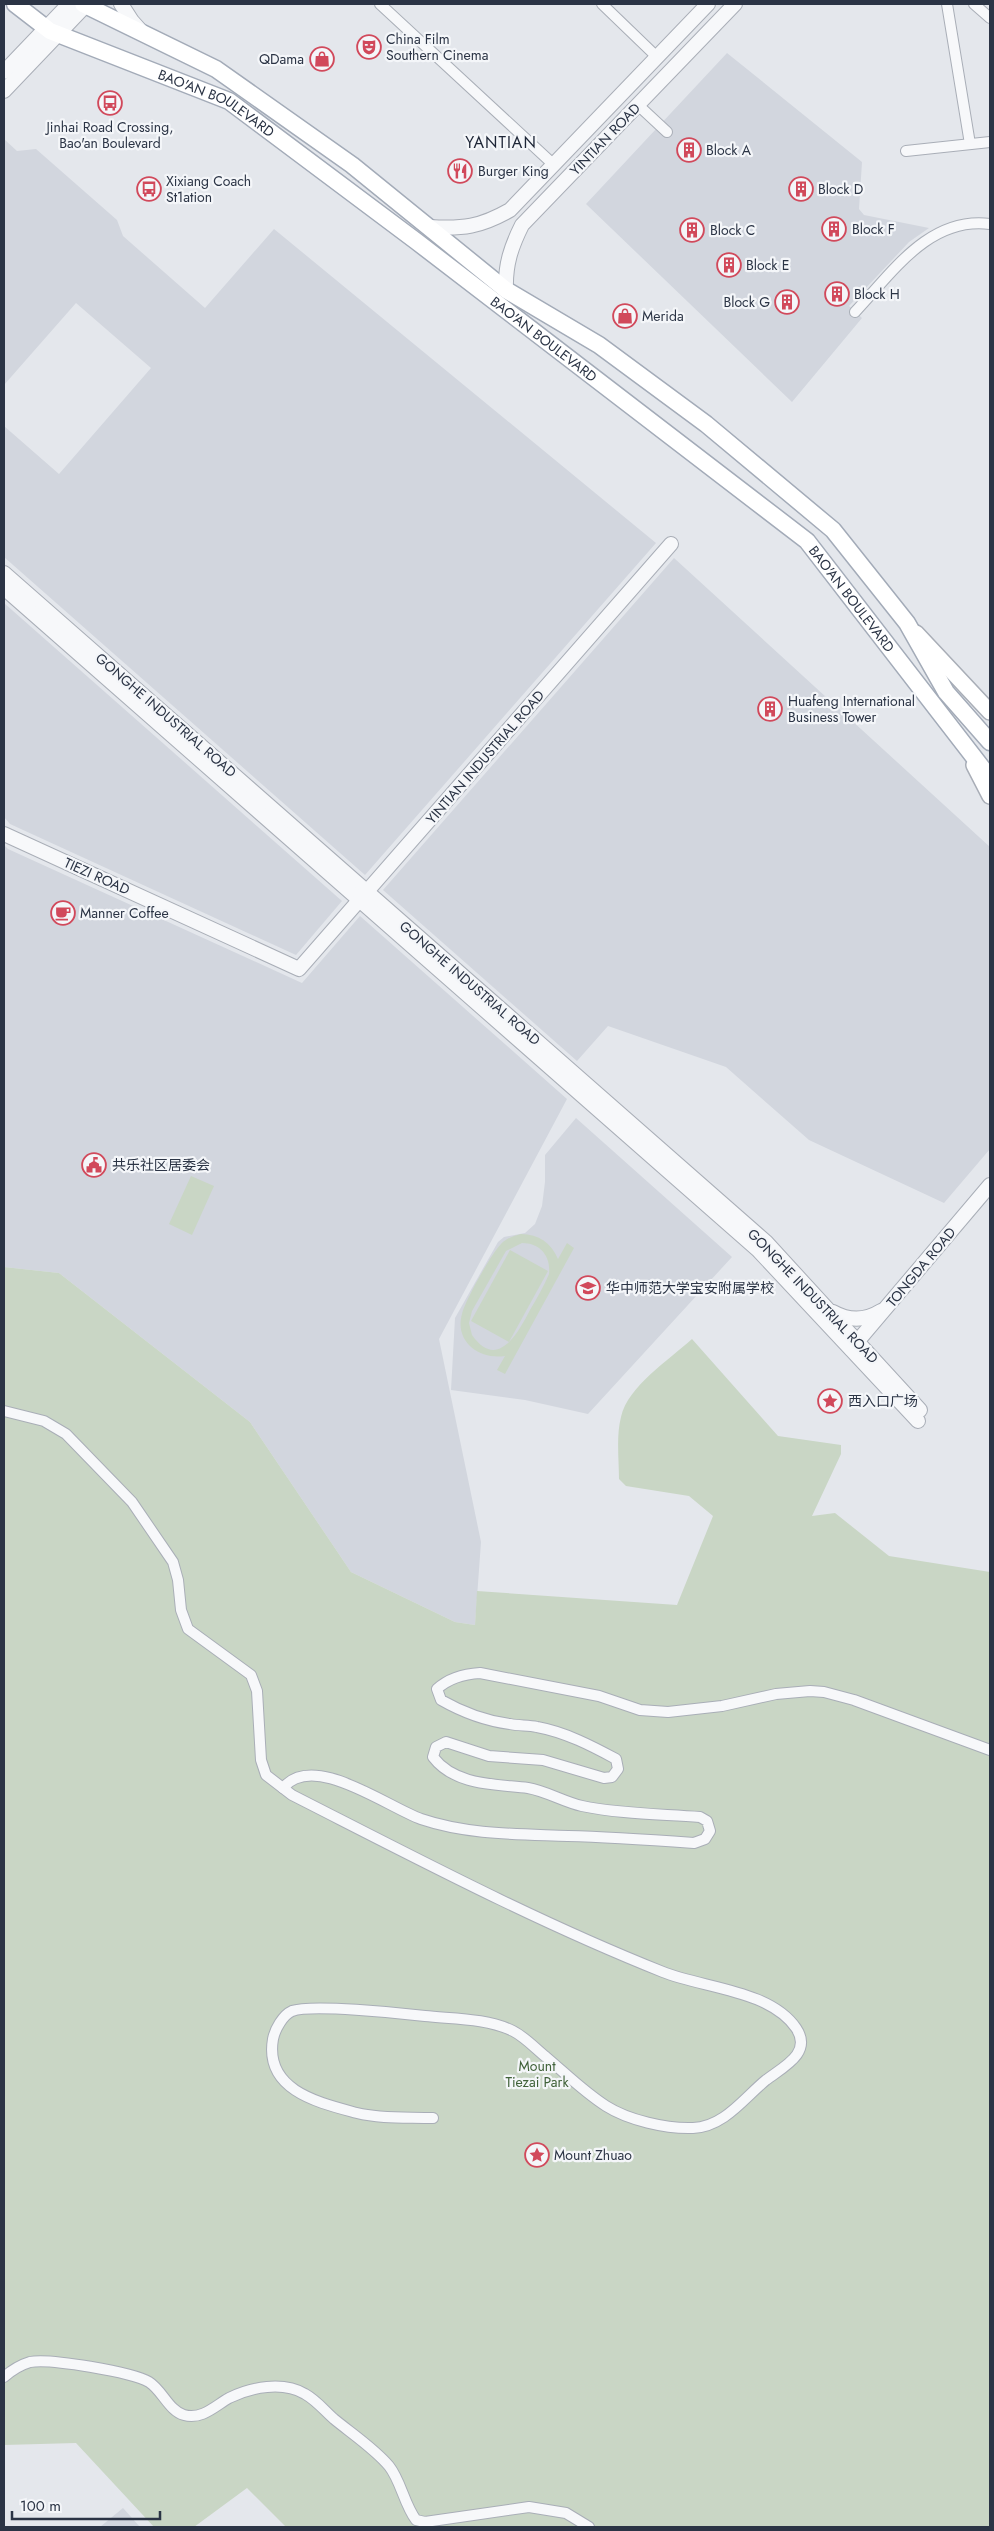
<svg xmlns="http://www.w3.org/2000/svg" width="994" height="2531" font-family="Jost,'Noto Sans SC',sans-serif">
<rect width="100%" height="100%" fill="#e4e7ec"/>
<g fill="#d2d6de">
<polygon points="727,53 862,162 859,209 864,215 929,228 909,242 849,306 862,318 792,402 586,204"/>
<polygon points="4,139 17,151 36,149 117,220 123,236 205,308 274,229 656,543 365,875 4,557 4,426 59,474 151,368 76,303 4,385"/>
<polygon points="674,558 990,847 990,1149 944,1203 809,1140 726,1067 608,1026 577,1061 383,890"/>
<polygon points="4,603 342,901 296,955 10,824 4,817"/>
<polygon points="4,845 8,849 302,983 360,916 567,1099 439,1339 481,1542 475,1625 455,1622 351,1572 250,1422 59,1273 4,1267"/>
<polygon points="576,1118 732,1257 588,1414 525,1400 451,1390 455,1318 498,1242 504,1237 525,1233 535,1224 542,1206 545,1182 545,1155"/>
<polygon points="123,2508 140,2527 100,2527"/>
</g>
<g fill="#c9d6c5" fill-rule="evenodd">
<polygon points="191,1176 214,1186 192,1235 169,1224"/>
<path d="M 521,1234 C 539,1234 551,1243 558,1259 L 567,1243 L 574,1248 L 505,1374 L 497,1370 L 505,1356 C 480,1360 454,1342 462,1314 C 465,1301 491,1254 501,1244 C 507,1238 513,1236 521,1234 ZM 522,1243 C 540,1243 551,1256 549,1274 C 544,1286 537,1298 530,1310 C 519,1331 498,1372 472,1335 L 469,1323 L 472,1311 L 506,1251 Z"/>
<polygon points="510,1250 548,1271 509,1342 471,1321"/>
<path d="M 4,1267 L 59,1273 L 250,1422 L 351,1572 L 455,1622 L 475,1625 L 477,1591 L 677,1605 L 713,1516 L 689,1496 L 626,1486 L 619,1479 C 619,1460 616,1436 621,1417 C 628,1386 669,1360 692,1339 L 778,1436 L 841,1445 L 841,1454 L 812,1516 L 835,1513 L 889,1556 L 990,1572 L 990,2527 L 286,2527 L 247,2488 L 194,2527 L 154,2527 L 76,2443 L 4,2445 Z"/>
</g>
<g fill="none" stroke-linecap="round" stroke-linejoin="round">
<g stroke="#a9aeb7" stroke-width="12">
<g id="minor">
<polyline points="380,4 554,165"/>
<polyline points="602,4 657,57"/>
<polyline points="947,4 970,144"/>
<polyline points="974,4 990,18"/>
<polyline points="638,105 667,132"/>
<polyline points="906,151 990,142"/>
<path d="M 855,312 C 892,273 929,216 990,224"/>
<path d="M 4,1411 L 44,1421 L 66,1434 L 132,1502 L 173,1562 L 178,1580 L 181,1610 L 188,1629 L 251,1675 L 257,1691 L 261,1760 L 266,1775 L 292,1795 C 414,1857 535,1921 663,1972 C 703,1988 770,1990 796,2028 C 813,2053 783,2067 766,2080 C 744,2098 724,2127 693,2128 C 666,2129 628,2120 606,2106 C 584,2092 565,2073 546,2057 C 536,2049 525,2037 513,2031 C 487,2018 453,2019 425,2016 C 400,2013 311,2004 292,2011 C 283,2015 275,2029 273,2039 C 264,2091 320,2103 357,2113 C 381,2119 408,2117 433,2118"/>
<path d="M 283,1788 C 313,1751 387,1807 421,1819 C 468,1835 520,1834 568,1836 C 610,1837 652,1840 694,1843 L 705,1839 L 710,1831 L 707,1821 L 700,1817 C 662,1814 620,1814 582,1806 C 564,1802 546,1791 528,1788 C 496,1784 455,1786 433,1757 L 436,1747 L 446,1742 L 489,1756 L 543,1760 L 604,1778 L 612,1777 L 618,1769 L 616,1759 C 592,1746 565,1732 537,1727 C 528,1725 519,1726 510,1724 C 486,1721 462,1712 441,1700 L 437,1689 C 449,1678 463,1674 480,1673 L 599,1696 L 640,1710 L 668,1712 L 722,1706 L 776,1694 L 810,1691 L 824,1692 L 854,1700 L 990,1750"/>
<path d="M 4,2377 C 12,2370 20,2365 30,2362 C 49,2358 132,2372 149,2382 C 162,2390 169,2411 184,2415 C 202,2420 215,2406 229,2398 C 251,2387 283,2381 305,2394 C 316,2400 325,2411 334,2419 C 351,2433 375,2449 389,2466 C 401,2481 404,2504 416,2520 L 425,2522 L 529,2507 L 566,2513 L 589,2527"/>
</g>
</g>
<g stroke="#a9aeb7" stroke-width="16">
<g id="tertiary">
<polyline points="121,4 132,21 141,31"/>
<polyline points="4,72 69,4"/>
<polyline points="4,91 87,4"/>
<path d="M 430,227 C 463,229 480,227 510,210 L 708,4"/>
<path d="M 506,290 C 505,265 511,247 522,225 L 735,4"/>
<polyline points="4,573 766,1242 920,1410"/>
<polyline points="4,588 758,1250 918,1421"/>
<polyline points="4,834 299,969 671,544"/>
<path d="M 833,1312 C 849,1321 865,1321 881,1311"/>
<polyline points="851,1349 990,1185"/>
</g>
</g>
<g stroke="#a9aeb7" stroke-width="18">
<g id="secondary">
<polyline points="916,633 990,712"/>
<polyline points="974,765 990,796"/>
</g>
</g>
<g stroke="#a3abb8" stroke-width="19">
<g id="primary">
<path id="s1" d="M 15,4 L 50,31 L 229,101 L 416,241 L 807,541 L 990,778"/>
<polyline points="83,4 216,69 352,165 506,290 599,345 706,424 833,530 907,623 946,692 990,742"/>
</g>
</g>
<use href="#minor" stroke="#f7f8fa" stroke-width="10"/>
<use href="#tertiary" stroke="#f7f8fa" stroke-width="14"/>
<use href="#secondary" stroke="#fff" stroke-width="15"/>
<use href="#primary" stroke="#fff" stroke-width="16"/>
</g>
<defs>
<g id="theatre-ring" transform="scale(1.25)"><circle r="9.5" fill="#f4f6f9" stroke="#d1495b" stroke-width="1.5"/><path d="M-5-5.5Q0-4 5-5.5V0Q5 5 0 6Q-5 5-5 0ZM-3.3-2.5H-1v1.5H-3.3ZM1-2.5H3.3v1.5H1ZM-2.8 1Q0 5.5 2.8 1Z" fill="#d1495b"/></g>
<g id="shop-ring" transform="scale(1.25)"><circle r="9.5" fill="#f4f6f9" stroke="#d1495b" stroke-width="1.5"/><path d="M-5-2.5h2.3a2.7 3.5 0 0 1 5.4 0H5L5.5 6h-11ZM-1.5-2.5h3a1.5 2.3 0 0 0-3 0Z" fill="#d1495b"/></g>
<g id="bus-ring" transform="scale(1.25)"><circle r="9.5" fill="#f4f6f9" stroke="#d1495b" stroke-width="1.5"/><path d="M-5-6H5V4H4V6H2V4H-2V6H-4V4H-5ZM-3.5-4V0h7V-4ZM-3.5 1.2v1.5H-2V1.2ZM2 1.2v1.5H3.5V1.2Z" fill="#d1495b"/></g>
<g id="building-ring" transform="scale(1.25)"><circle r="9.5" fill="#f4f6f9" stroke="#d1495b" stroke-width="1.5"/><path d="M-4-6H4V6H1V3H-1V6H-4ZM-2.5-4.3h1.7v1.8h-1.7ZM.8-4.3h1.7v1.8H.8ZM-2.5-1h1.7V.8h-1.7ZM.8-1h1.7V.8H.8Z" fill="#d1495b"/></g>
<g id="restaurant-ring" transform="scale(1.25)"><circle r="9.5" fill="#f4f6f9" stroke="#d1495b" stroke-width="1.5"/><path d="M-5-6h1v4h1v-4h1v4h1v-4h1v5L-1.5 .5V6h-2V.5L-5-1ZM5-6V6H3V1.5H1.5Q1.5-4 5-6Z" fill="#d1495b"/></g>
<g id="cafe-ring" transform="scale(1.25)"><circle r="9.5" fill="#f4f6f9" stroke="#d1495b" stroke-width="1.5"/><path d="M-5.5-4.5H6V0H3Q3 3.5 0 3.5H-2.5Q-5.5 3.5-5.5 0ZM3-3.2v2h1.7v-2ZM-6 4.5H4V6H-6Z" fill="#d1495b"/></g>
<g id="civic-ring" transform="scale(1.25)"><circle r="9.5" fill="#f4f6f9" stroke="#d1495b" stroke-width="1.5"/><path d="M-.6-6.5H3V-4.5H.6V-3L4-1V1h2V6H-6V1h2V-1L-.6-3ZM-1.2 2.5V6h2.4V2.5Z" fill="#d1495b"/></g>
<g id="school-ring" transform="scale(1.25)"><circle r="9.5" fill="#f4f6f9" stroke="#d1495b" stroke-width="1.5"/><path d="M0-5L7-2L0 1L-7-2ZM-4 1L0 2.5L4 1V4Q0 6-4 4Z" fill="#d1495b"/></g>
<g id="sight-ring" transform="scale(1.25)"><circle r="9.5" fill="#f4f6f9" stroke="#d1495b" stroke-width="1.5"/><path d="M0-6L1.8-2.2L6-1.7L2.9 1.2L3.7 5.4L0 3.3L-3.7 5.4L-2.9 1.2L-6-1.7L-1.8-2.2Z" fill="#d1495b"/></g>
</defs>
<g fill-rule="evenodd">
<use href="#theatre-ring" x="369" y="47"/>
<use href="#shop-ring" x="322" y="59"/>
<use href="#bus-ring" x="110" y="103"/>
<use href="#building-ring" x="689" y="150"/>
<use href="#restaurant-ring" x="460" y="171"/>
<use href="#bus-ring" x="149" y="189"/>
<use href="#building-ring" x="801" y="189"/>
<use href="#building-ring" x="834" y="229"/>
<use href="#building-ring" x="692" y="230"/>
<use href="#building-ring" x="729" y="265"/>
<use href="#building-ring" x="837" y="294"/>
<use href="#building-ring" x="787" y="302"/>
<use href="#shop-ring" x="625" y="316"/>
<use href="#building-ring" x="770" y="709"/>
<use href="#cafe-ring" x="63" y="913"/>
<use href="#civic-ring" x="94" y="1165"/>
<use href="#school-ring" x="588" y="1288"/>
<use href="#sight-ring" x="830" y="1401"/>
<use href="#sight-ring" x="537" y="2155"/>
</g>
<g text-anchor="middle" stroke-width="4.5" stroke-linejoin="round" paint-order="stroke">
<g font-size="14" fill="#2b3445" stroke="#f4f6f9" text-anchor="start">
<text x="386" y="44">China Film<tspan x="386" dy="16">Southern Cinema</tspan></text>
<text x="304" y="64" text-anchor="end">QDama</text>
<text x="110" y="132" text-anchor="middle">Jinhai Road Crossing,<tspan x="110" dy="16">Bao'an Boulevard</tspan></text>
<text x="706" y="155">Block A</text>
<text x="478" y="176">Burger King</text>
<text x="166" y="186">Xixiang Coach<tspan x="166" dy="16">St1ation</tspan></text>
<text x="818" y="194">Block D</text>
<text x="852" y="234">Block F</text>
<text x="710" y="235">Block C</text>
<text x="746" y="270">Block E</text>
<text x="854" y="299">Block H</text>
<text x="770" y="307" text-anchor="end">Block G</text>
<text x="642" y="321">Merida</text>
<text x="788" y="706">Huafeng International<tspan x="788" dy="16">Business Tower</tspan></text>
<text x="80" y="918">Manner Coffee</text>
<text x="112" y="1170">共乐社区居委会</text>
<text x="606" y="1293">华中师范大学宝安附属学校</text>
<text x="848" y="1406">西入口广场</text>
<text x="554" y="2160">Mount Zhuao</text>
</g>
<g font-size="14" fill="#2b3445" stroke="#f4f6f9">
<text dy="5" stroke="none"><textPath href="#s1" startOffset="226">BAO'AN BOULEVARD</textPath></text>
<text transform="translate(605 139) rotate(-46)" y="5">YINTIAN ROAD</text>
<text dy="5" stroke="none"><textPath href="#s1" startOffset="631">BAO'AN BOULEVARD</textPath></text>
<text dy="5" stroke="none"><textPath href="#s1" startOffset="1036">BAO'AN BOULEVARD</textPath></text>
<text transform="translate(166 715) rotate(41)" y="5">GONGHE INDUSTRIAL ROAD</text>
<text transform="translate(485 757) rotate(-49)" y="5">YINTIAN INDUSTRIAL ROAD</text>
<text transform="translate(97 876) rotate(24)" y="5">TIEZI ROAD</text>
<text transform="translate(470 983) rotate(41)" y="5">GONGHE INDUSTRIAL ROAD</text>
<text transform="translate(921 1267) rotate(-50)" y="5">TONGDA ROAD</text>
<text transform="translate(813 1296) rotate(46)" y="5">GONGHE INDUSTRIAL ROAD</text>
</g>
<g font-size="14" fill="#3f6138" stroke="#f4f6f9">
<text x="537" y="2071">Mount<tspan x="537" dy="16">Tiezai Park</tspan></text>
</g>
<g font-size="16" letter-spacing="1" fill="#1d2536" stroke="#f4f6f9">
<text x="501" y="148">YANTIAN</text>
</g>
</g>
<rect width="994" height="2531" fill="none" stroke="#2b3445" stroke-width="10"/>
<path d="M12 2511v8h148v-8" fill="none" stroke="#2b3445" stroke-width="2.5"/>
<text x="20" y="2511" font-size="15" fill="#2b3445" stroke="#f4f6f9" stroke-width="4" paint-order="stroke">100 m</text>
</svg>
